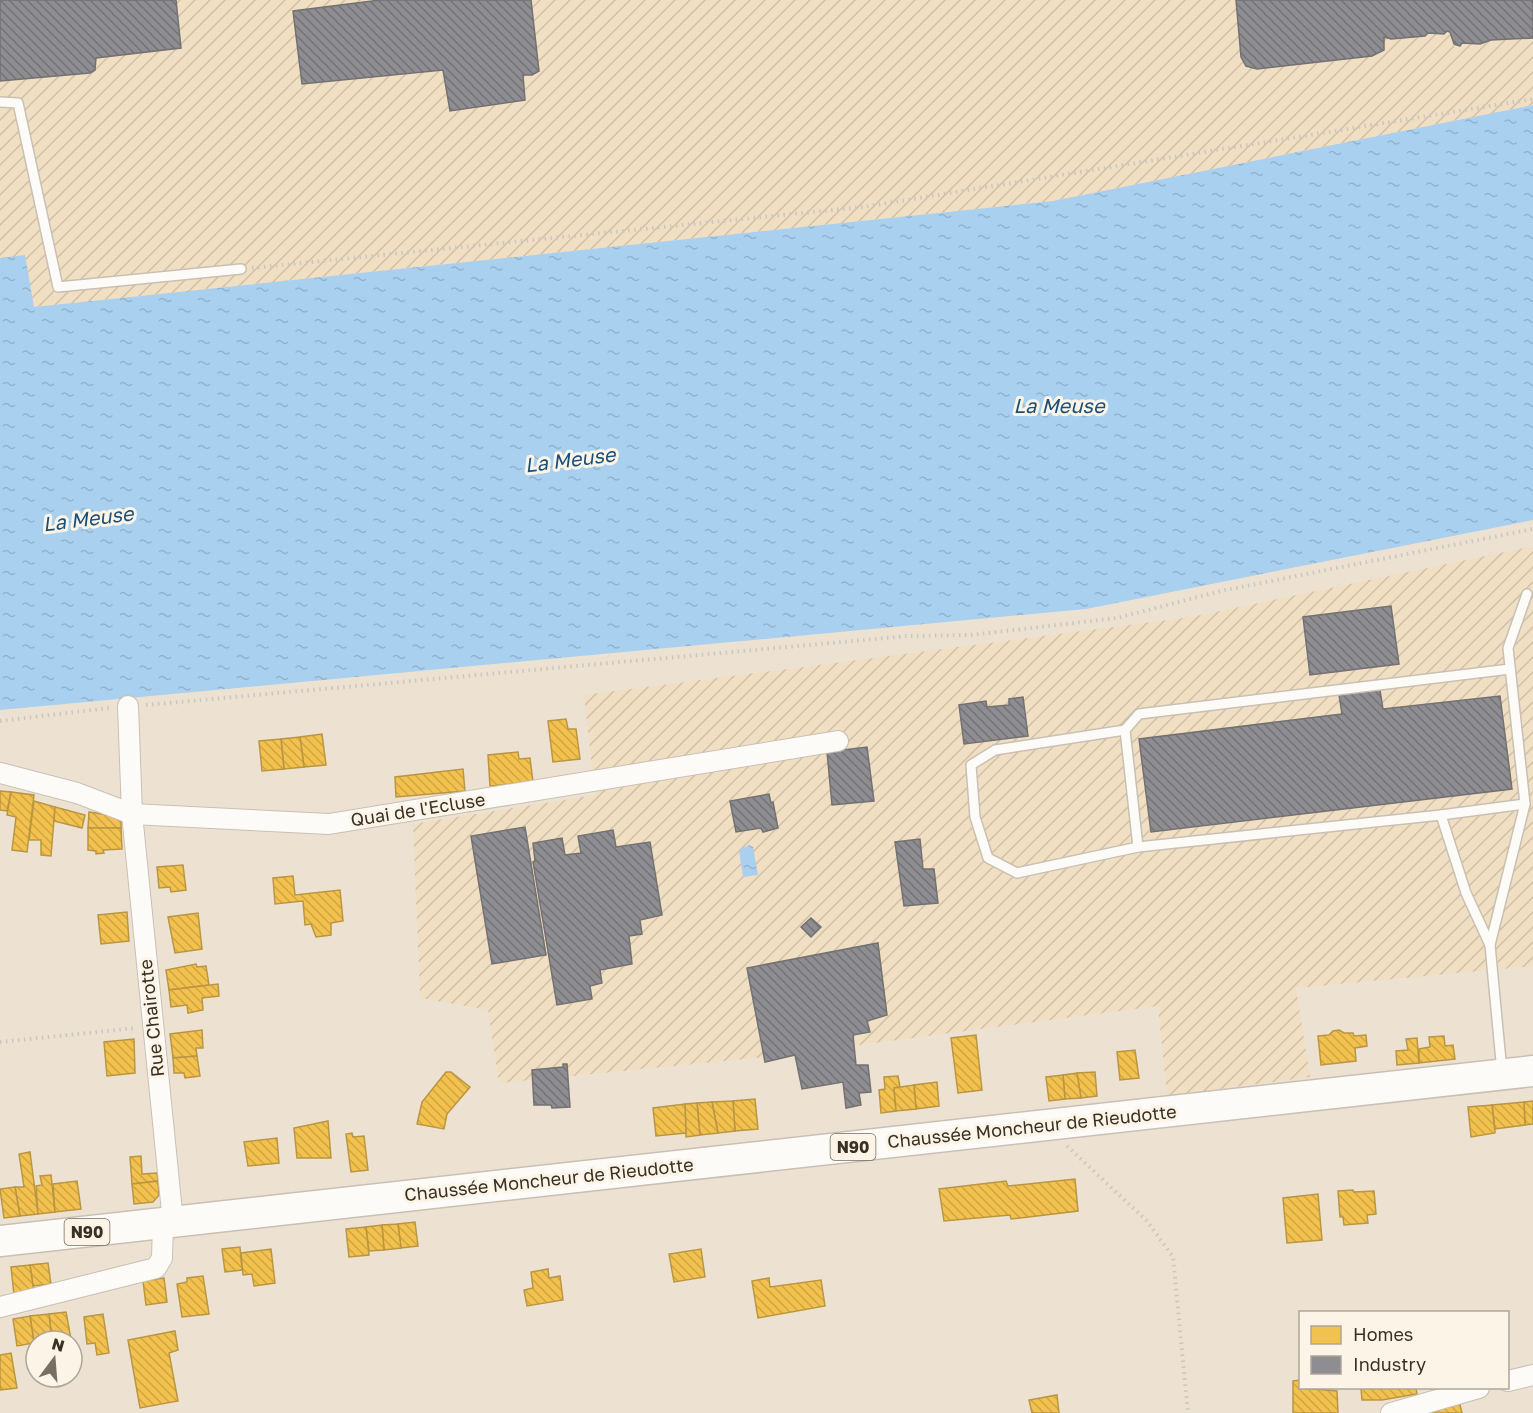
<svg xmlns="http://www.w3.org/2000/svg" width="1533" height="1413" font-family="'Golos Text',sans-serif">
<defs>
<pattern id="industrial-furrows" width="10" height="10" patternUnits="userSpaceOnUse" patternTransform="scale(1.5)"><rect width="10" height="10" fill="#f1dfc3"/><path d="M-1 1l2-2M0 10L10 0M9 11l2-2" fill="none" stroke="#cfc0a7"/></pattern>
<pattern id="water-ripples" width="26" height="14" patternUnits="userSpaceOnUse" patternTransform="scale(1.5)"><rect width="26" height="14" fill="#a9d0ef"/><path d="M2 4q2-2 4 0t4 0M15 11q2-2 4 0t4 0" fill="none" stroke="#92b3cd"/></pattern>
<pattern id="homes-back-hatch" width="6" height="6" patternUnits="userSpaceOnUse" patternTransform="scale(1.5)"><rect width="6" height="6" fill="#f2c14e"/><path d="M-1 5l2 2M0 0l6 6M5-1l2 2" fill="none" stroke="#d0a644"/></pattern>
<pattern id="industry-back-hatch" width="6" height="6" patternUnits="userSpaceOnUse" patternTransform="scale(1.5)"><rect width="6" height="6" fill="#8d8d92"/><path d="M-1 5l2 2M0 0l6 6M5-1l2 2" fill="none" stroke="#747477"/></pattern>
</defs>
<rect width="100%" height="100%" fill="#ede2d2"/>
<g fill="url(#industrial-furrows)">
<polygon points="0,0 1533,0 1533,105 1053,201 34,307 25,256 0,258"/>
<polygon points="1533,546 1533,966 1296,988 1310,1077 1167,1096 1158,1006 767,1057 499,1083 488,1010 420,998 413,824 595,795 584,695 1191,617"/>
</g>
<g fill="url(#water-ripples)">
<polygon points="1533,105 1533,520 1086,609 0,710 0,258 25,255 34,307 1053,201"/>
<polygon points="749,845 753,847 758,875 743,877 739,850"/>
</g>
<g fill="url(#homes-back-hatch)" stroke="#ba9642" stroke-width="1.5">
<polygon points="566,719 568,729 576,729 580,759 553,762 548,721"/>
<polygon points="322,734 326,765 304,767 300,737"/>
<polygon points="300,737 304,767 284,769 281,739"/>
<polygon points="281,739 284,769 262,771 259,741"/>
<polygon points="518,752 519,759 530,758 533,782 490,786 488,755"/>
<polygon points="463,769 465,791 396,797 395,777"/>
<polygon points="0,791 11,792 7,811 0,810"/>
<polygon points="11,792 34,795 27,852 12,850 16,817 7,815"/>
<polygon points="34,801 55,807 51,856 41,855 41,840 29,840"/>
<polygon points="55,807 85,815 82,828 54,821"/>
<polygon points="89,812 121,817 121,828 88,828"/>
<polygon points="88,828 121,828 122,849 103,850 104,853 96,854 96,851 88,850"/>
<polygon points="183,865 186,890 171,892 170,887 159,888 157,867"/>
<polygon points="293,876 295,895 340,890 343,921 331,923 331,935 316,937 311,924 305,925 303,901 275,904 273,878"/>
<polygon points="127,912 129,941 101,944 98,915"/>
<polygon points="198,913 202,949 175,953 168,917"/>
<polygon points="196,964 197,967 206,966 209,985 169,990 166,970"/>
<polygon points="218,984 219,996 202,998 203,1010 188,1013 187,1005 171,1007 169,990"/>
<polygon points="202,1030 203,1048 196,1048 197,1056 173,1058 170,1034"/>
<polygon points="1339,1030 1344,1033 1353,1033 1354,1036 1366,1035 1367,1046 1355,1048 1356,1061 1321,1065 1318,1036 1329,1035 1333,1031"/>
<polygon points="976,1035 982,1090 958,1093 951,1038"/>
<polygon points="1444,1036 1445,1046 1453,1045 1455,1059 1419,1063 1419,1049 1430,1047 1429,1037"/>
<polygon points="1417,1038 1419,1063 1397,1065 1396,1051 1408,1050 1406,1039"/>
<polygon points="134,1039 135,1073 107,1076 104,1042"/>
<polygon points="1135,1050 1139,1078 1120,1080 1117,1052"/>
<polygon points="197,1056 200,1076 185,1078 184,1073 174,1073 173,1058"/>
<polygon points="446,1072 451,1072 470,1087 447,1114 444,1129 417,1124 422,1102"/>
<polygon points="1095,1072 1097,1096 1081,1098 1077,1073"/>
<polygon points="1077,1073 1081,1098 1065,1099 1063,1075"/>
<polygon points="1063,1075 1065,1099 1049,1101 1046,1077"/>
<polygon points="898,1076 900,1087 894,1088 896,1111 881,1113 879,1090 885,1089 884,1077"/>
<polygon points="937,1082 939,1106 916,1109 914,1085"/>
<polygon points="914,1085 916,1109 896,1111 894,1088"/>
<polygon points="755,1099 758,1129 735,1131 733,1101"/>
<polygon points="733,1101 735,1131 718,1133 712,1102"/>
<polygon points="1533,1101 1533,1124 1525,1125 1524,1102"/>
<polygon points="712,1102 718,1133 700,1135 697,1103"/>
<polygon points="1524,1102 1525,1125 1495,1129 1492,1105"/>
<polygon points="697,1103 700,1135 686,1137 685,1104"/>
<polygon points="685,1104 686,1133 656,1136 653,1108"/>
<polygon points="1492,1105 1495,1133 1471,1137 1468,1107"/>
<polygon points="328,1121 331,1158 297,1158 294,1128"/>
<polygon points="352,1133 353,1137 364,1136 368,1170 351,1172 346,1134"/>
<polygon points="277,1138 279,1163 248,1166 244,1142"/>
<polygon points="30,1152 38,1214 20,1216 15,1187 24,1187 19,1154"/>
<polygon points="141,1156 142,1174 157,1173 158,1181 132,1184 130,1157"/>
<polygon points="51,1175 55,1212 38,1214 36,1186 42,1185 40,1176"/>
<polygon points="1075,1179 1078,1211 1011,1219 1010,1215 944,1221 939,1189 1006,1181 1008,1186"/>
<polygon points="77,1181 81,1209 55,1212 53,1184"/>
<polygon points="158,1181 159,1195 153,1202 134,1204 132,1184"/>
<polygon points="15,1187 20,1216 4,1218 0,1189"/>
<polygon points="1353,1190 1354,1192 1374,1191 1376,1214 1367,1215 1368,1223 1344,1225 1343,1217 1340,1217 1338,1191"/>
<polygon points="1318,1194 1322,1240 1287,1243 1283,1198"/>
<polygon points="415,1222 418,1246 401,1248 398,1224"/>
<polygon points="398,1224 401,1248 384,1250 382,1225"/>
<polygon points="382,1225 384,1250 369,1251 366,1227"/>
<polygon points="366,1227 369,1255 349,1257 346,1229"/>
<polygon points="240,1247 242,1270 225,1272 222,1249"/>
<polygon points="271,1249 275,1283 254,1286 252,1274 243,1275 241,1253"/>
<polygon points="701,1249 705,1277 674,1282 669,1254"/>
<polygon points="48,1263 51,1284 33,1286 30,1265"/>
<polygon points="30,1265 34,1293 14,1295 11,1267"/>
<polygon points="548,1269 549,1278 560,1276 563,1300 527,1306 524,1290 533,1288 531,1272"/>
<polygon points="203,1276 209,1314 182,1317 177,1284 187,1282 187,1278"/>
<polygon points="164,1278 167,1302 146,1305 143,1281"/>
<polygon points="769,1278 770,1287 821,1280 825,1306 758,1318 752,1281"/>
<polygon points="66,1312 71,1339 52,1341 49,1314"/>
<polygon points="49,1314 52,1341 36,1341 34,1343 30,1316"/>
<polygon points="103,1314 109,1353 97,1355 95,1343 87,1344 84,1317"/>
<polygon points="30,1316 34,1343 17,1346 13,1319"/>
<polygon points="175,1331 178,1350 169,1353 178,1401 140,1408 128,1340"/>
<polygon points="11,1353 17,1388 0,1390 0,1355"/>
<polygon points="1300,1380 1300,1388 1337,1391 1338,1413 1293,1413 1293,1381"/>
<polygon points="1361,1388 1416,1388 1417,1394 1382,1400 1362,1400"/>
<polygon points="1057,1395 1059,1413 1032,1413 1029,1400"/>
<polygon points="1459,1401 1462,1413 1432,1413 1430,1409"/>
</g>
<g fill="url(#industry-back-hatch)" stroke="#747171" stroke-width="1.5">
<polygon points="0,0 176,0 181,48 96,58 95,70 90,73 0,81"/>
<polygon points="380,0 531,0 539,71 532,75 523,75 525,100 450,111 443,70 302,84 293,11"/>
<polygon points="1236,0 1533,0 1533,38 1491,40 1480,44 1462,43 1460,46 1454,44 1450,32 1447,31 1444,34 1428,33 1425,36 1391,39 1384,37 1384,50 1372,56 1257,69 1246,66 1241,57"/>
<polygon points="1391,606 1399,664 1310,675 1303,617"/>
<polygon points="1380,690 1383,709 1500,696 1512,789 1151,832 1139,739 1342,714 1339,695"/>
<polygon points="1023,697 1028,736 964,744 959,705 986,701 987,707 1009,705 1009,699"/>
<polygon points="867,747 874,801 832,805 827,752"/>
<polygon points="769,794 771,803 773,802 778,828 763,832 761,828 736,832 730,801"/>
<polygon points="525,827 546,955 492,964 471,836"/>
<polygon points="613,830 616,847 650,842 662,915 640,920 642,934 629,936 632,964 600,970 602,983 590,986 592,999 557,1005 533,862 535,861 533,843 562,838 565,855 581,853 578,836"/>
<polygon points="920,839 923,869 934,869 938,903 904,906 895,842"/>
<polygon points="811,918 821,927 811,937 801,927"/>
<polygon points="878,943 887,1015 867,1021 870,1032 853,1035 856,1065 868,1065 871,1092 859,1093 861,1105 846,1108 843,1082 802,1089 795,1055 765,1062 747,968"/>
<polygon points="563,1064 567,1064 570,1107 552,1108 551,1105 534,1105 532,1070 563,1067"/>
</g>
<g fill="none" stroke-linecap="round" stroke-linejoin="round">
<g stroke="#c9c0b4" stroke-width="12">
<g id="service">
<polyline points="0,102 18,103 58,287 241,269"/>
<polyline points="1125,730 995,750 971,765 975,817 988,858 1017,873 1138,847"/>
<polyline points="1441,815 1138,847 1125,730 1139,714 1510,669"/>
<polyline points="1490,945 1466,893 1441,815 1525,804"/>
<polyline points="1502,1072 1490,945 1525,804 1508,648 1527,594"/>
</g>
</g>
<g stroke="#c9c0b4" stroke-width="22">
<g id="minor">
<polyline points="128,706 132,814 173,1222"/>
<polyline points="0,773 77,793 132,814 329,824 838,741"/>
<polyline points="0,1307 156,1268 162,1258 163,1224"/>
<polyline points="1508,1381 1533,1375"/>
<polyline points="1391,1413 1479,1388"/>
</g>
</g>
<g stroke="#c9c0b4" stroke-width="33">
<polyline id="primary" points="0,1241 1533,1071"/>
</g>
<g stroke="#cac6c1" stroke-width="4" stroke-dasharray="1.5 4.5" stroke-linecap="butt">
<polyline points="252,268 863,207 1533,99"/>
<polyline points="146,705 908,636 971,635 1117,618 1221,591 1533,529"/>
<polyline points="0,721 109,708"/>
<polyline points="0,1042 136,1028"/>
<polyline points="1067,1146 1147,1221 1173,1257 1188,1413"/>
</g>
<use href="#service" stroke="#fcfbf8" stroke-width="9"/>
<use href="#minor" stroke="#fcfbf8" stroke-width="20"/>
<use href="#primary" stroke="#fcfbf8" stroke-width="30"/>
</g>
<g text-anchor="middle" stroke-width="6" stroke-linejoin="round" paint-order="stroke">
<g fill="#fcf4e7" stroke="#746c5f" stroke-width="1.5">
<rect x="830.5" y="1134" width="45" height="26" rx="4.5"/>
<rect x="64.5" y="1219" width="45" height="26" rx="4.5"/>
</g>
<g font-size="16" font-weight="bold" fill="#393125">
<text x="853" y="1153">N90</text>
<text x="87" y="1238">N90</text>
</g>
<g font-size="18" fill="#393125" stroke="#fcf4e7">
<text transform="translate(418 810) rotate(-9)" y="6">Quai de l'Ecluse</text>
<text transform="translate(152 1018) rotate(-96)" y="6">Rue Chairotte</text>
<text transform="translate(1032 1127) rotate(-6)" y="6">Chaussée Moncheur de Rieudotte</text>
<text transform="translate(549 1180) rotate(-6)" y="6">Chaussée Moncheur de Rieudotte</text>
</g>
<g font-size="20" font-style="italic" fill="#19507b" stroke="#fcf4e7">
<text x="1059" y="413">La Meuse</text>
<text transform="translate(570 460) rotate(-7)" y="7">La Meuse</text>
<text transform="translate(88 519) rotate(-7)" y="7">La Meuse</text>
</g>
</g>
<rect x="1299" y="1311" width="210" height="78" fill="#fcf4e7" stroke="#aea699" stroke-width="1.5"/>
<rect x="1311" y="1326" width="30" height="18" fill="#f2c14e" stroke="#aea699" stroke-width="1.5"/>
<text x="1353" y="1341" font-size="18" fill="#393125">Homes</text>
<rect x="1311" y="1356" width="30" height="18" fill="#8d8d92" stroke="#aea699" stroke-width="1.5"/>
<text x="1353" y="1371" font-size="18" fill="#393125">Industry</text>
<g transform="translate(54 1359) rotate(16)"><circle r="28" fill="#fcf4e7" stroke="#aea699" stroke-width="1.5"/>
<path d="M0-4.5L10 22L0 15L-10 22Z" fill="#786f62"/>
<text y="-9" font-size="16" font-weight="bold" text-anchor="middle" fill="#393125">N</text>
</g>
</svg>
